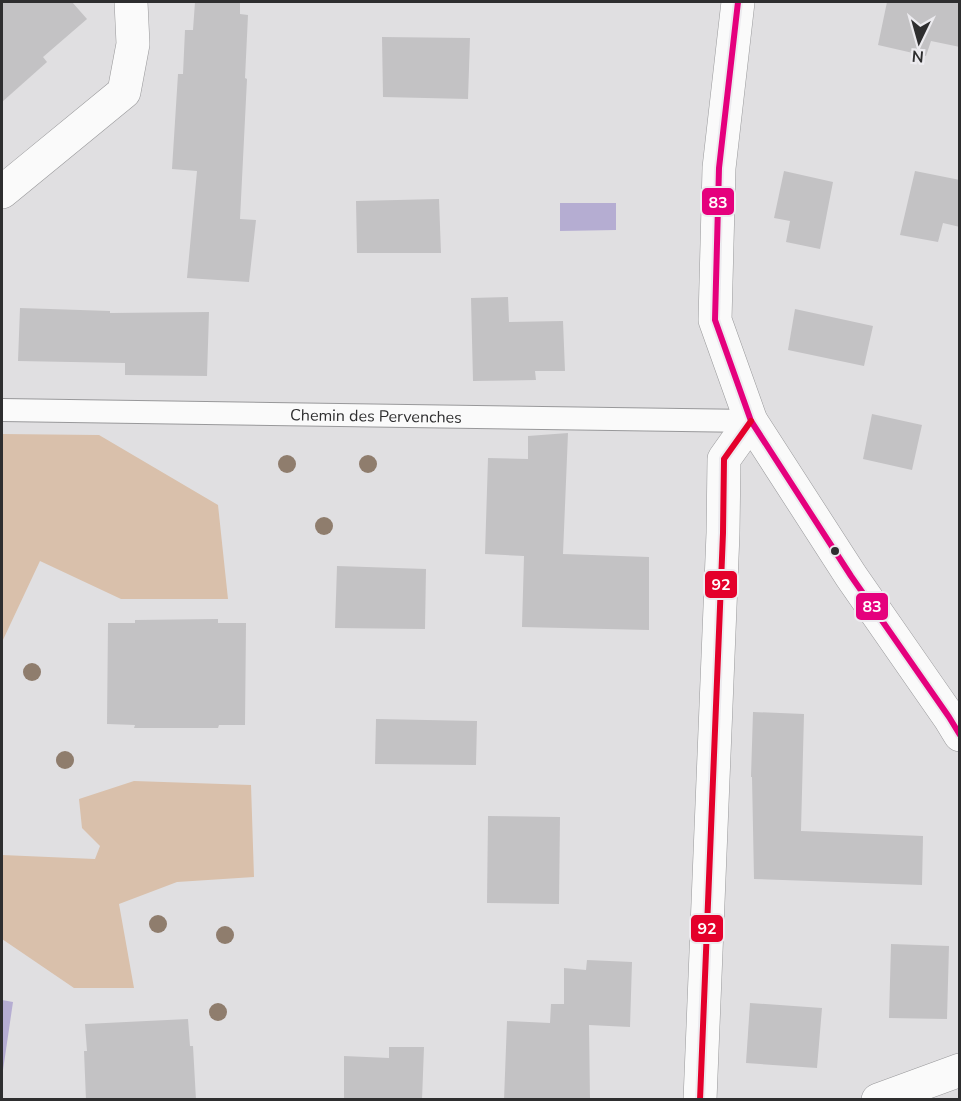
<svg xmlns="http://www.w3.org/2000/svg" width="961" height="1101" font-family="'Nunito Sans',sans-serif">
<rect width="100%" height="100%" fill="#e0dfe1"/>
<g fill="#d9c0ab">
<polygon points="2,434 99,435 218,505 228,599 121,599 40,561 2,642"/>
<polygon points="134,781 251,785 254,877 177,882 119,904 134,988 74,988 2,939 2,855 95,859 100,846 82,828 79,799"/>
</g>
<g fill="#b5add2">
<polygon points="560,203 616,203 616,230 560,231"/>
<polygon points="2,1000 13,1002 2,1077"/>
</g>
<g fill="#c3c2c4">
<polygon points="2,2 72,2 87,19 43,57 47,62 2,102"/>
<polygon points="195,2 240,2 240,14 248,15 245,78 247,79 240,219 256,220 249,282 187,278 197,171 172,169 178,74 183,74 185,30 193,30"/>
<polygon points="887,2 960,2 960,47 931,41 926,56 878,45"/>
<polygon points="382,37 470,38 468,99 383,97"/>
<polygon points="784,171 833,182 820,249 786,242 790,221 774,218"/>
<polygon points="915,171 960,180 960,227 943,223 938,242 900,235"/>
<polygon points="439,199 441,253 357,253 356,201"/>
<polygon points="508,297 509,322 563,321 565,371 535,371 536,380 473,381 471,298"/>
<polygon points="20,308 110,311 110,313 209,312 207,376 125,375 125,363 18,361"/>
<polygon points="795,309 873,326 864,366 788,350"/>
<polygon points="872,414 922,425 912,470 863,459"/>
<polygon points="568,433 563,554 649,557 649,630 522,627 524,556 485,554 488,458 528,459 528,436"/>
<polygon points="337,566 426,569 425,629 335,628"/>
<polygon points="218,619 218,623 246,623 245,725 219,725 218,728 134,728 135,725 107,724 108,623 135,623 135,620"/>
<polygon points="753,712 804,714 801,831 923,836 922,885 754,879 752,777 751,777"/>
<polygon points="376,719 477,721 476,765 375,764"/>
<polygon points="488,816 560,817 559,904 487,903"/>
<polygon points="891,944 949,946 947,1019 889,1018"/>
<polygon points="587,960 632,962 630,1027 589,1025 590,1100 504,1100 507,1021 550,1023 551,1004 564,1004 564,968 586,970"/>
<polygon points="750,1003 822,1008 817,1068 746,1063"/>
<polygon points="188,1019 190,1046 193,1046 196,1100 86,1100 84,1051 87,1051 85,1024"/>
<polygon points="389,1047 424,1047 422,1100 344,1100 344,1056 389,1058"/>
</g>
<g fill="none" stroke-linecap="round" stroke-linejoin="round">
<g stroke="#98989a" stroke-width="24">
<g id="lane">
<path id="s1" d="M 2,410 L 751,421"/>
</g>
</g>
<g stroke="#98989a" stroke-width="34">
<g id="street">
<polyline points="738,2 719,168 715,320 751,421 851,576 949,717 960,735"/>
<polyline points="2,192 124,92 133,44 131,2"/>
<polyline points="700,1100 723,533 724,459 751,421"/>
</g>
</g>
<g stroke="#98989a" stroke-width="34">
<polyline id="secondary" points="878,1100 960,1070"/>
</g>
<use href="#lane" stroke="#fafafa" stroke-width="22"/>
<use href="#street" stroke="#fafafa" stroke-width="33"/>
<use href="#secondary" stroke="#fafafa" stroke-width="33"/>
<g stroke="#ecebef" stroke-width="10">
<polyline id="bus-1" points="738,2 719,168 715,320 751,421 851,576 949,717 960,735"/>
</g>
<g stroke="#ecebef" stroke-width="10">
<polyline id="bus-2" points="700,1100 723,533 724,459 751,421"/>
</g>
<use href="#bus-1" stroke="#e5007d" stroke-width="6"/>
<use href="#bus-2" stroke="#e4002b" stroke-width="6"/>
</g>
<g fill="#8f7d6d">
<circle cx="287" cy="464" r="9"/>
<circle cx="368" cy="464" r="9"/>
<circle cx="324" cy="526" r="9"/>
<circle cx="32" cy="672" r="9"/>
<circle cx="65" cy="760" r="9"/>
<circle cx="158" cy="924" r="9"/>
<circle cx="225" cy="935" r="9"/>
<circle cx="218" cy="1012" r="9"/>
</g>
<circle fill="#2e2e2f" stroke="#ecebef" stroke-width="2" cx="835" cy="551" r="5"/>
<g text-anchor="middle" stroke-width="5" stroke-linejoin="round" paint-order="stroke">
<g font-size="16" fill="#2e2e2f" stroke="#ecebef">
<text dy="6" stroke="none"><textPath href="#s1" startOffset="374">Chemin des Pervenches</textPath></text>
</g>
</g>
<g stroke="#ecebef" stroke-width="2">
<rect x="701" y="187" width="34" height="29" rx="6" fill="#e5007d"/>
<rect x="704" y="570" width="34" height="29" rx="6" fill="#e4002b"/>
<rect x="855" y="592" width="34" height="29" rx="6" fill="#e5007d"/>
<rect x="690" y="914" width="34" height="29" rx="6" fill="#e4002b"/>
</g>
<g font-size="16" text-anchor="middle" font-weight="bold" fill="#fff">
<text x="718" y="208">83</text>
<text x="721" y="590">92</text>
<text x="872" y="612">83</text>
<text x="707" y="934">92</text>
</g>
<rect width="961" height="1101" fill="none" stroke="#2e2e2f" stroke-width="6"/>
<g transform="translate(919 42) rotate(185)" stroke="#ecebef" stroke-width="4.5" paint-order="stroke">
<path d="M0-4.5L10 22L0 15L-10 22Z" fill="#2e2e2f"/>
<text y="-9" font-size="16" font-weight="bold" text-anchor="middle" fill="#2e2e2f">N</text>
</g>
</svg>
